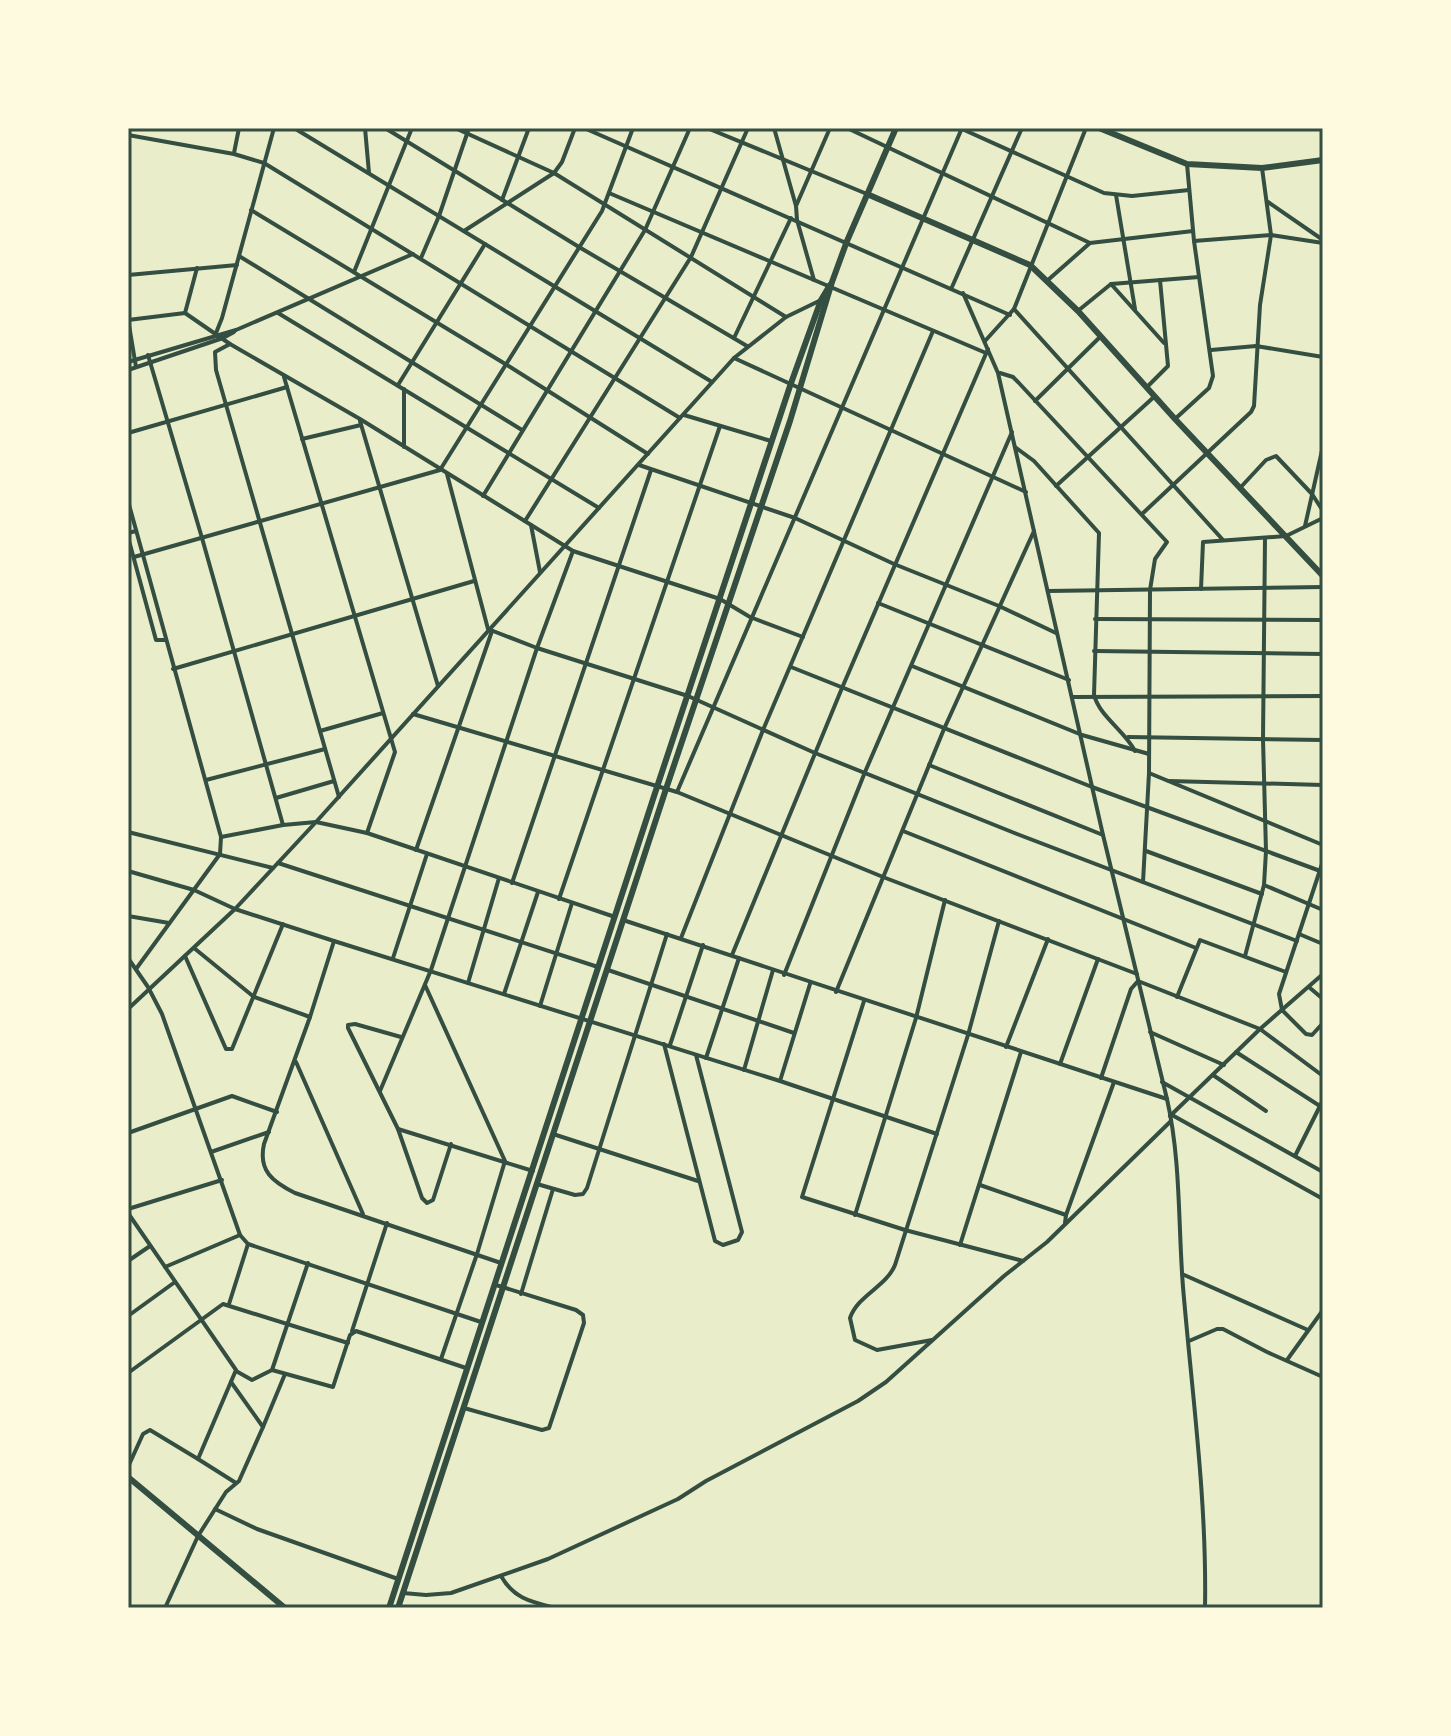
<svg xmlns="http://www.w3.org/2000/svg" width="1451" height="1736" font-family="'DejaVu Sans',sans-serif">
<rect width="100%" height="100%" fill="#e9edc9"/>
<g fill="none" stroke-linecap="round" stroke-linejoin="round">
<g stroke="#344e41" stroke-width="4">
<polyline points="294,128 712,382"/>
<polyline points="365,128 369,173"/>
<polyline points="385,128 579,247 747,346"/>
<polyline points="455,128 554,173 786,317"/>
<polyline points="584,128 1010,315"/>
<polyline points="707,128 867,194"/>
<polyline points="774,128 796,206"/>
<polyline points="847,128 1090,243"/>
<polyline points="962,129 1104,193 1132,196 1189,190"/>
<polyline points="128,135 234,154 264,163 680,418"/>
<polyline points="234,153 239,128"/>
<polyline points="609,193 986,353"/>
<polyline points="1116,195 1135,309"/>
<polyline points="502,200 529,128"/>
<polyline points="1268,202 1323,240"/>
<polyline points="251,210 507,365 648,454"/>
<polyline points="464,231 554,173 562,162 575,128"/>
<polyline points="1194,241 1271,235 1323,243"/>
<polyline points="239,256 522,430"/>
<polyline points="421,258 439,216 469,128"/>
<polyline points="354,272 412,128"/>
<polyline points="128,275 237,265"/>
<polyline points="814,280 797,220 796,206 830,128"/>
<polyline points="1048,280 1090,243 1193,231"/>
<polyline points="1111,284 1164,343"/>
<polyline points="952,287 1022,128"/>
<polyline points="963,293 998,373 1103,835 1167,1099"/>
<polyline points="1014,309 1223,540"/>
<polyline points="1079,310 1111,284 1199,277"/>
<polyline points="185,313 197,268"/>
<polyline points="278,313 599,508"/>
<polyline points="128,319 136,367"/>
<polyline points="128,320 185,313 230,344 360,419 573,551 720,599 750,617 803,637"/>
<polyline points="216,333 222,318 274,128"/>
<polyline points="734,338 791,218"/>
<polyline points="985,341 1014,309 1086,128"/>
<polyline points="230,344 215,352 216,370 339,797"/>
<polyline points="1211,350 1256,346 1323,357"/>
<polyline points="148,355 202,538 283,825"/>
<polyline points="734,358 1026,492"/>
<polyline points="128,362 236,330 413,254"/>
<polyline points="128,370 223,338 234,332"/>
<polyline points="1000,373 1013,377 1018,382 1167,542 1155,559 1150,590 1149,773 1143,882"/>
<polyline points="284,377 395,752 367,833"/>
<polyline points="398,385 485,244"/>
<polyline points="1147,387 1168,366 1160,280"/>
<polyline points="404,389 404,447"/>
<polyline points="1035,401 1101,336"/>
<polyline points="684,415 771,441"/>
<polyline points="1175,419 1209,388 1213,376 1194,241 1187,164"/>
<polyline points="360,421 438,686"/>
<polyline points="128,433 287,387"/>
<polyline points="302,439 361,425"/>
<path d="M 1015,447 L 1034,461 L 1099,533 L 1094,695 C 1100,717 1124,730 1135,751"/>
<polyline points="639,465 795,518 894,564 999,606 1056,633"/>
<polyline points="447,474 488,629 537,648 688,696 815,753 1017,834 1297,941"/>
<polyline points="1056,486 1155,396"/>
<polyline points="1240,488 1266,460 1276,456 1312,494 1323,511"/>
<polyline points="483,496 645,230 690,128"/>
<polyline points="128,501 221,837 220,854 136,969"/>
<polyline points="1142,514 1251,412 1254,406 1260,305 1271,235 1262,168"/>
<polyline points="525,521 691,257 748,128"/>
<polyline points="531,525 540,572"/>
<polyline points="1305,526 1323,446"/>
<polyline points="128,533 136,531"/>
<polyline points="128,537 156,640 166,640"/>
<polyline points="134,557 440,470 602,211 633,128"/>
<polyline points="1201,589 1203,542 1286,536 1323,518"/>
<polyline points="1048,591 1323,587"/>
<polyline points="878,603 1069,680"/>
<polyline points="1095,619 1323,620"/>
<polyline points="1094,651 1323,654"/>
<polyline points="912,666 1082,735 1149,754"/>
<polyline points="791,667 1092,787 1323,872"/>
<polyline points="173,669 474,581"/>
<polyline points="1073,697 1323,696"/>
<polyline points="413,714 677,792 883,877 1137,974"/>
<polyline points="320,731 383,713"/>
<polyline points="1128,737 1323,740"/>
<polyline points="929,765 1103,835"/>
<polyline points="1149,773 1323,845"/>
<polyline points="206,780 325,749"/>
<polyline points="1169,781 1323,785"/>
<polyline points="677,792 962,128"/>
<polyline points="276,798 334,781"/>
<polyline points="903,831 1196,948"/>
<polyline points="128,832 273,868"/>
<polyline points="221,837 283,825 316,822"/>
<polyline points="416,850 492,631"/>
<polyline points="1146,851 1262,894"/>
<polyline points="1323,861 1279,994 1282,1010 1306,1034 1312,1035 1323,1023"/>
<polyline points="278,863 598,967"/>
<polyline points="128,871 194,890 235,909 334,941 780,1081 810,984"/>
<polyline points="512,883 651,470"/>
<polyline points="1264,885 1323,910"/>
<polyline points="559,899 720,426"/>
<polyline points="128,916 169,923"/>
<polyline points="1299,934 1323,944"/>
<polyline points="681,938 763,730 933,331"/>
<path d="M 334,941 L 310,1017 L 264,1144 C 258,1171 273,1182 295,1193 L 501,1263"/>
<polyline points="194,948 254,997 310,1017"/>
<polyline points="732,955 842,688 988,349"/>
<polyline points="185,956 226,1049 232,1049 283,924"/>
<polyline points="1245,956 1264,885 1266,851 1263,739 1265,538"/>
<polyline points="128,958 148,987 162,1014 240,1235 248,1244 481,1322"/>
<polyline points="393,958 427,854"/>
<polyline points="608,970 794,1033"/>
<polyline points="784,975 865,772 1012,432"/>
<polyline points="468,983 499,878"/>
<polyline points="425,985 505,1161 477,1254 441,1359"/>
<polyline points="1310,988 1323,999"/>
<polyline points="836,992 944,729 1034,531"/>
<polyline points="504,994 538,892"/>
<polyline points="1177,997 1200,940 1286,972"/>
<polyline points="864,1001 802,1197 905,1230 1023,1261"/>
<polyline points="540,1006 572,903"/>
<polyline points="1150,1032 1224,1065"/>
<polyline points="401,1037 355,1024 348,1025 348,1028 398,1129 422,1198 427,1203 433,1200 451,1144"/>
<polyline points="664,1044 715,1241 723,1245 738,1240 742,1232 696,1055"/>
<polyline points="670,1045 703,945"/>
<polyline points="1006,1047 1048,939"/>
<polyline points="1236,1052 1323,1108"/>
<polyline points="706,1058 739,958"/>
<polyline points="296,1062 363,1214"/>
<polyline points="1060,1064 1098,959"/>
<polyline points="744,1070 773,970"/>
<polyline points="1213,1075 1266,1111"/>
<polyline points="1101,1078 1131,989 1138,981 1260,1029 1323,1076"/>
<polyline points="780,1081 937,1134"/>
<polyline points="1162,1082 1323,1172"/>
<polyline points="380,1091 431,970 537,648 573,551"/>
<polyline points="1172,1115 1323,1199"/>
<polyline points="1170,1116 1260,1029 1323,974"/>
<polyline points="398,1129 533,1171"/>
<polyline points="128,1133 232,1096 277,1112"/>
<polyline points="553,1134 698,1181"/>
<polyline points="211,1152 269,1132"/>
<polyline points="1295,1156 1323,1100"/>
<polyline points="537,1184 575,1195 583,1194 587,1188 667,934"/>
<polyline points="980,1185 1066,1215"/>
<polyline points="128,1209 222,1180"/>
<polyline points="128,1213 236,1370 198,1459 150,1430 143,1434 128,1467"/>
<polyline points="855,1215 916,1018 945,900"/>
<polyline points="1065,1223 1066,1215 1114,1082"/>
<polyline points="960,1245 1021,1052"/>
<polyline points="128,1261 150,1246"/>
<polyline points="165,1267 240,1235"/>
<polyline points="1182,1274 1308,1330"/>
<polyline points="521,1294 553,1189"/>
<polyline points="229,1304 248,1244"/>
<polyline points="128,1316 175,1282"/>
<polyline points="352,1331 387,1223"/>
<path d="M 932,1340 L 877,1350 L 855,1340 L 850,1318 C 858,1295 886,1287 895,1265 L 968,1035 L 999,921"/>
<polyline points="1189,1341 1217,1329 1223,1329 1267,1352 1323,1377"/>
<polyline points="1287,1360 1323,1310"/>
<polyline points="272,1370 333,1387 350,1335 356,1331 466,1368"/>
<polyline points="236,1371 252,1380 272,1370 308,1263"/>
<polyline points="128,1373 223,1304 348,1343"/>
<polyline points="464,1408 542,1430 549,1428 584,1323 583,1315 576,1310 496,1285"/>
<polyline points="263,1427 285,1374"/>
<polyline points="198,1459 236,1483"/>
<polyline points="215,1509 257,1529 398,1579"/>
<path d="M 501,1576 C 514,1599 532,1602 556,1608"/>
<polyline points="403,1593 426,1595 451,1593 548,1559 678,1499 706,1481 858,1401 886,1382 1004,1276 1047,1242 1171,1121"/>
<polyline points="165,1608 198,1536 226,1492 239,1481 263,1427 231,1382"/>
</g>
<g stroke="#344e41" stroke-width="4">
<polyline points="316,822 367,833 615,917"/>
<path d="M 623,920 L 1167,1099 C 1181,1161 1178,1224 1183,1287 C 1192,1394 1207,1500 1205,1608"/>
<polyline points="128,1009 235,909 316,822 734,358 786,317 819,301"/>
</g>
<g stroke="#344e41" stroke-width="6">
<polyline points="1099,128 1187,164 1262,168 1323,160"/>
<polyline points="867,194 1030,265 1078,311 1175,419 1323,576"/>
<polyline points="128,1477 285,1608"/>
<polyline points="389,1608 657,787 790,386 821,300 830,285"/>
<polyline points="398,1608 666,789 790,421 832,282 847,241 896,128"/>
</g>
</g>
<rect width="1451" height="1736" fill="none" stroke="#fefae0" stroke-width="260"/>
<rect x="130" y="130" width="1191" height="1476" fill="none" stroke="#344e41" stroke-width="3"/>
</svg>
